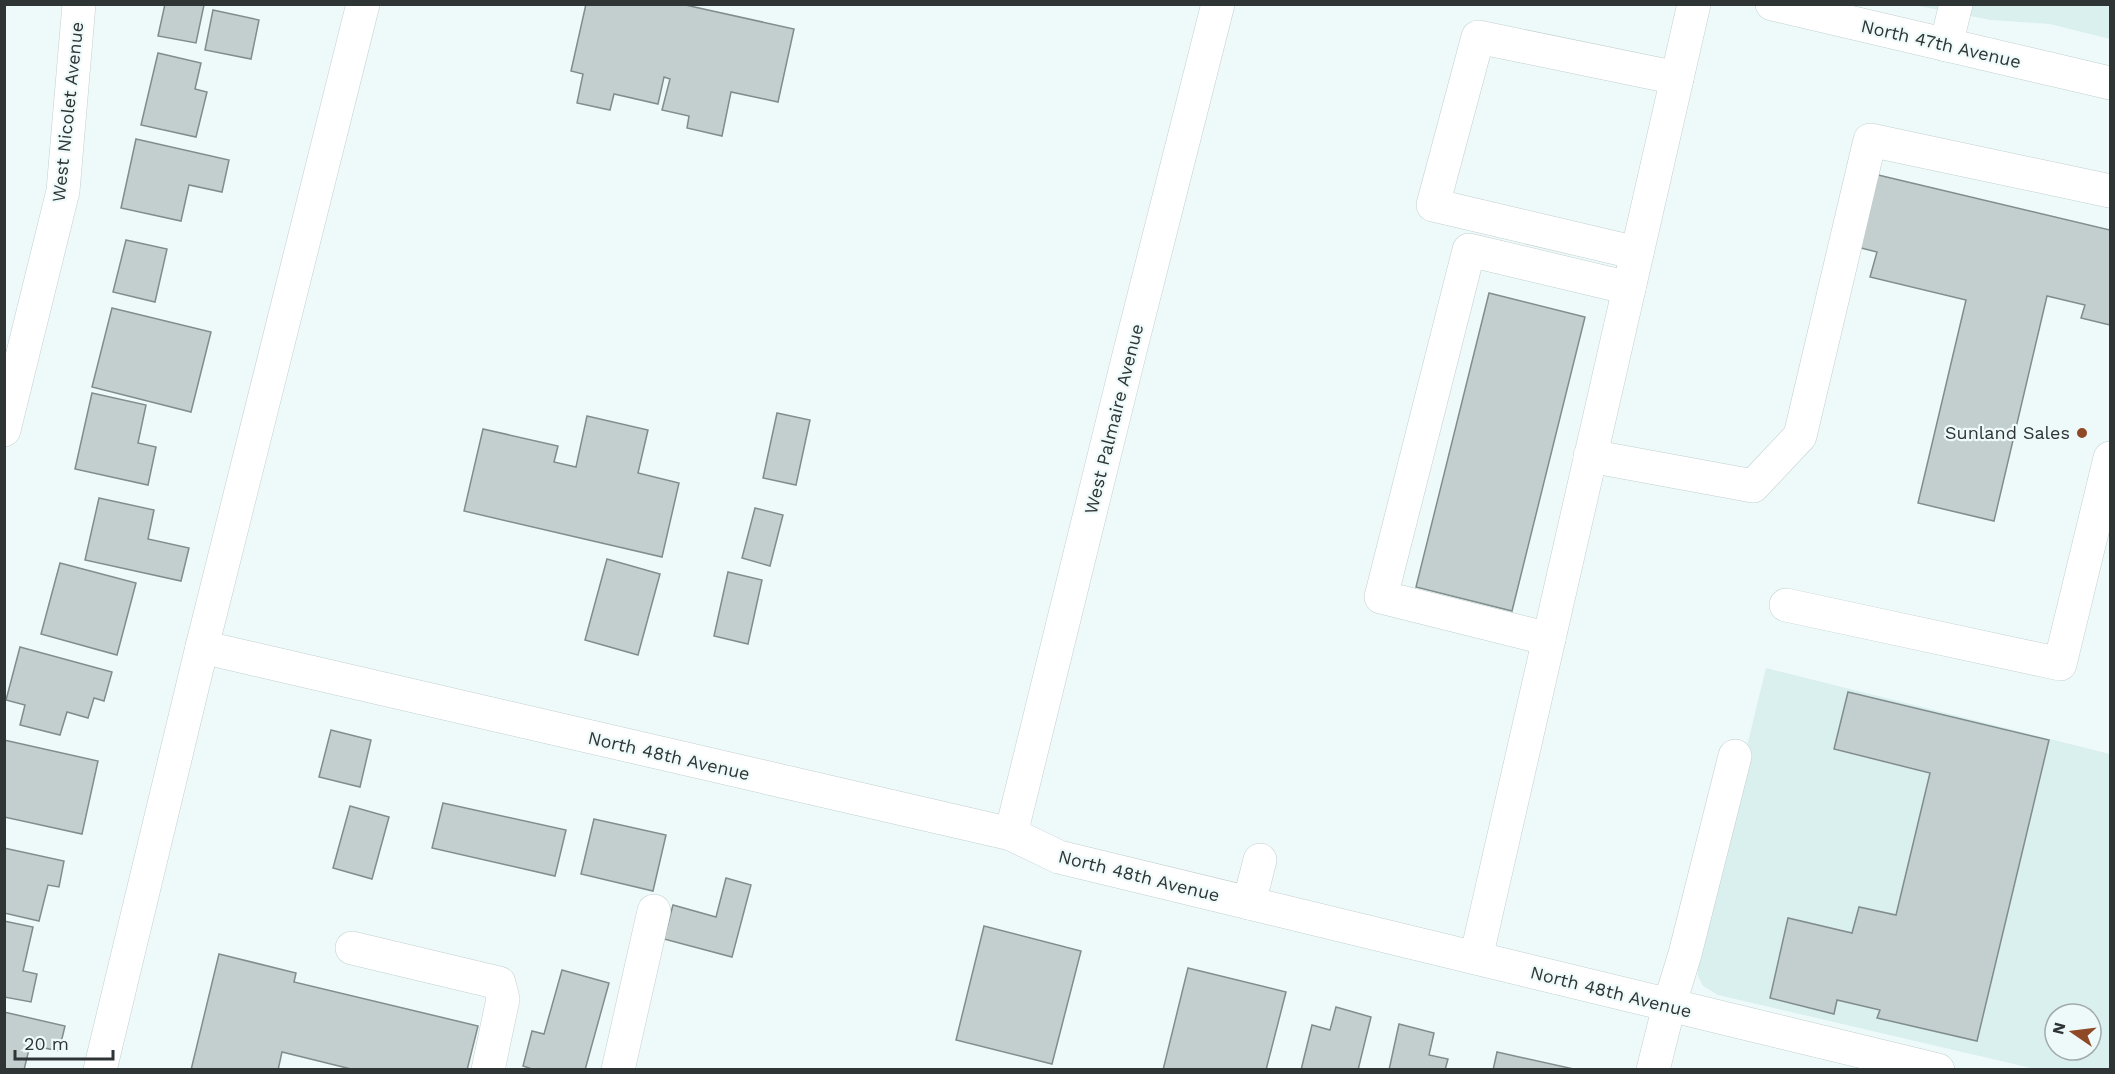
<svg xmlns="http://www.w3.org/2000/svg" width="2115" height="1074" font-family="'Work Sans',sans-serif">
<rect width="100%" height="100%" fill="#eefafa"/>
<g fill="#daf0ef" fill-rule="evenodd">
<polygon points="1913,5 2110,5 2110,39 2050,24 1991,20"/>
<path d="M 1766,668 L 2110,754 L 2110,1069 L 2035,1069 L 1718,995 L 1703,986 L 1698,976 L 1698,947 ZM 2055,1014 L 2091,1014 L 2091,1050 L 2055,1050 Z"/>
</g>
<g fill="#c3cfcf" stroke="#818d8c" stroke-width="1.5">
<polygon points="165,4 204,5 196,43 158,36"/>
<polygon points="586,4 681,4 794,29 778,102 731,92 722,136 687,128 689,116 662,110 670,79 664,77 658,104 614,94 610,110 577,103 583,74 571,71"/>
<polygon points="213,10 259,20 251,59 205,50"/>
<polygon points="158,53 201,63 195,89 207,92 196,137 141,125"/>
<polygon points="136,139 229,160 222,192 189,185 181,221 121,208"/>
<polygon points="1874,174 2110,230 2110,325 2081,318 2085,305 2047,296 1994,521 1918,503 1966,300 1870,277 1877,252 1857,247"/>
<polygon points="126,240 167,249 155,302 113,292"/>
<polygon points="1489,293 1585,317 1512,611 1416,587"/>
<polygon points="112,308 211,332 191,412 92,387"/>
<polygon points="92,393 146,405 138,443 156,447 148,485 75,469"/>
<polygon points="777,413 810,420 796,485 763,478"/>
<polygon points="587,416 648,430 638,473 679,483 662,557 464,511 483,429 558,446 554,462 576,467"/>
<polygon points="99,498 154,510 148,539 189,548 181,581 85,560"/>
<polygon points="755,508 783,515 770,566 742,558"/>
<polygon points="607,559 660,574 638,655 585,640"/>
<polygon points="60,563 136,583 117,655 41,634"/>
<polygon points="728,572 762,580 748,644 714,636"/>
<polygon points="20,647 112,672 104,701 94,698 88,718 67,712 60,735 20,725 25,705 6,700"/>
<polygon points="1848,692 2049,740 1977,1041 1877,1018 1880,1010 1837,1000 1834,1014 1770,998 1788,918 1852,933 1859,907 1896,915 1930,773 1834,749"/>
<polygon points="331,730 371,740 360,787 319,777"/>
<polygon points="4,740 98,761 82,834 4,817"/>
<polygon points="443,803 566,830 555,876 432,848"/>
<polygon points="350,806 389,817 372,879 333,868"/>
<polygon points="594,819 666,835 653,891 581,874"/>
<polygon points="4,848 64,861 59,887 48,885 39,921 4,913"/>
<polygon points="726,878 751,885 732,957 664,939 673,905 716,917"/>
<polygon points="4,921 33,927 23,971 37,974 31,1002 4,997"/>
<polygon points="984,926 1081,951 1052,1064 956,1040"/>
<polygon points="219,954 296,973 294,982 478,1026 467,1070 355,1070 282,1052 278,1070 191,1070"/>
<polygon points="1188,968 1286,992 1266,1070 1163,1070"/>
<polygon points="562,970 609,983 585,1070 535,1070 523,1066 532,1031 544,1034"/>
<polygon points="1336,1007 1371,1017 1358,1070 1301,1070 1312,1025 1330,1030"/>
<polygon points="4,1012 65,1026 59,1051 30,1045 24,1070 4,1070"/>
<polygon points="1399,1024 1434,1033 1429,1055 1448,1059 1445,1070 1389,1070"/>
<polygon points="1497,1052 1574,1069 1574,1070 1493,1070"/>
</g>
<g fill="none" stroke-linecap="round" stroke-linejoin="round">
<g stroke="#c3cfcf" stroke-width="34">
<g id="minor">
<polyline points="1772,4 2110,83"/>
<polyline points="1946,45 1956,4"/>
<polyline points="1637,253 1433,205 1478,37 1677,78"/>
<polyline points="4,430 63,191 79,4"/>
<polyline points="1590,456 1753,486 1800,436 1870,140 2110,191"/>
<polyline points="1786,605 2060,664 2110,458"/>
<polyline points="1549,639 1381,597 1469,250 1629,288"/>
<polyline points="202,647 1011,834 1059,857 1938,1070"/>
<polyline points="1011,834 1129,355 1218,4"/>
<polyline points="1249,903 1260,860"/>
<polyline points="352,948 499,983 503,999 488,1070"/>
<polyline points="1476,958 1694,4"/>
<polyline points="100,1070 202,647 363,4"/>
<polyline points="618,1070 654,911"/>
<polyline points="1653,1070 1669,1006 1685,954 1735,756"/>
</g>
</g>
<use href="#minor" stroke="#fff" stroke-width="33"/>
</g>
<circle fill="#904926" stroke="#eefafa" stroke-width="2" cx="2082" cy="433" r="6"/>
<g text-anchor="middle" stroke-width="4.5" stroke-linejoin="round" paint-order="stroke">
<g font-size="18" fill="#2f3434" stroke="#eefafa">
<text transform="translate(1941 44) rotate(13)" y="6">North 47th Avenue</text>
<text transform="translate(68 112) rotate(-84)" y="6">West Nicolet Avenue</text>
<text transform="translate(1114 419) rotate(-76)" y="6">West Palmaire Avenue</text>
<text transform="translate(669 756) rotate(13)" y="6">North 48th Avenue</text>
<text transform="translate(1139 876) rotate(14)" y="6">North 48th Avenue</text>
<text transform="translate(1611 992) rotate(14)" y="6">North 48th Avenue</text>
</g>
<g font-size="18" fill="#2f3434" stroke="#eefafa" text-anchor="end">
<text x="2070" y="439">Sunland Sales</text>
</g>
</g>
<rect width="2115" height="1074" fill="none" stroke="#2f3434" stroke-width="12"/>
<g transform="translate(2073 1032) rotate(284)"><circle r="28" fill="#eefafa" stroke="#a2abab" stroke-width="1.5"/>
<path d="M0-4.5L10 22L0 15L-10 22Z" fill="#904926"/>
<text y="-9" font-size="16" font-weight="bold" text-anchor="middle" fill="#2f3434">N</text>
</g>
<path d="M15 1050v9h98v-9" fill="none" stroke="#2f3434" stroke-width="3"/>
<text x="24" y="1050" font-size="18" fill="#2f3434" stroke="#eefafa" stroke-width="4.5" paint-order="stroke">20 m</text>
</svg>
